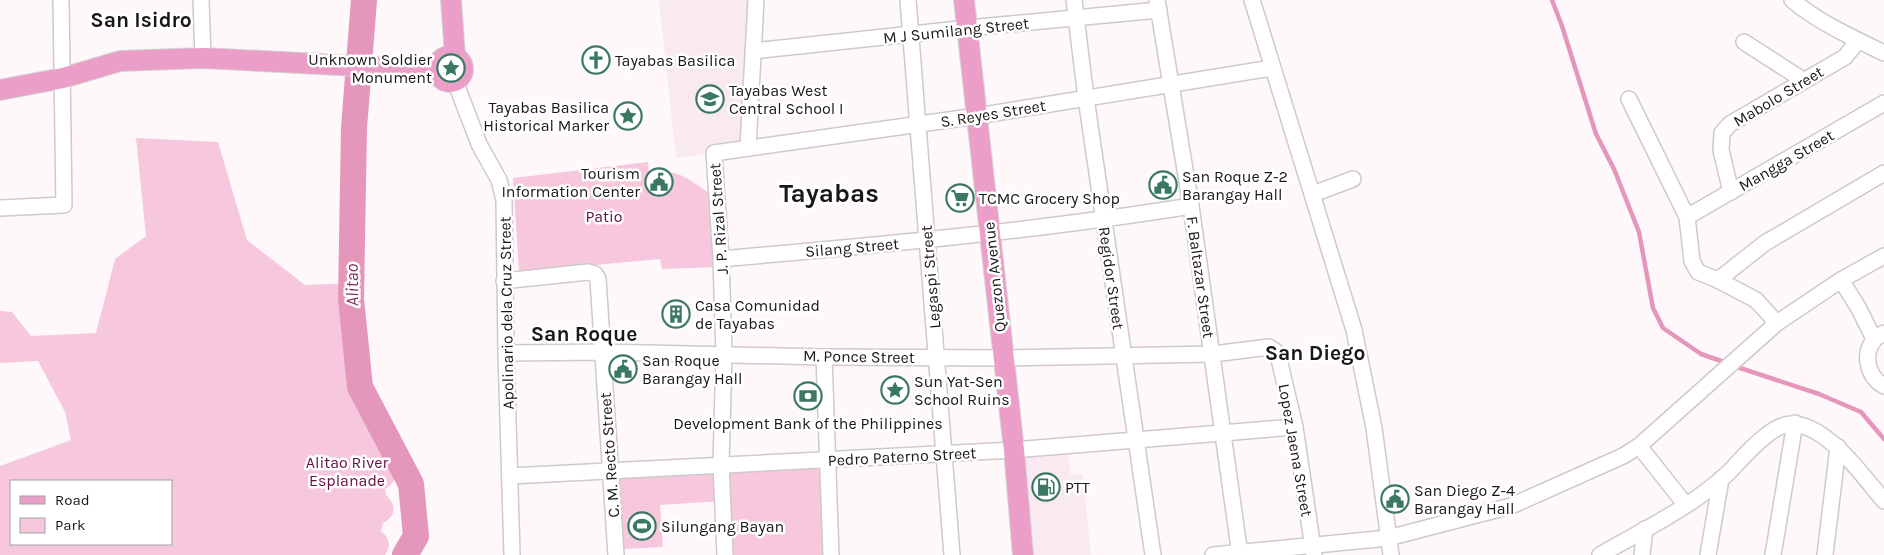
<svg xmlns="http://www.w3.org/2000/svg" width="1884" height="555" font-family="Karla,sans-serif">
<rect width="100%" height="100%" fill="#fff8fb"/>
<g fill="#f8eaf0">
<polygon points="659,0 756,0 748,147 676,158"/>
<polygon points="1068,452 1071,475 1083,474 1091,555 1029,555 1021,456"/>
</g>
<g fill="#f7c8dd" fill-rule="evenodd">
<path d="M 136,138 L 218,142 L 247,240 L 305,285 L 351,283 L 351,299 L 360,387 L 386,435 L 388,461 C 399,471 397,482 385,489 L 386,495 C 397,505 396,516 383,523 L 381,531 C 389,538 392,545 385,555 L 0,555 L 0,466 L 71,440 L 65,412 L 38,361 L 0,363 L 0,311 L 12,312 L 31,336 L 96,333 L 115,259 L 146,236 ZM 11,481 L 171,481 L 171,544 L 11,544 Z"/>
<path d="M 648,162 L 649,172 C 678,169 686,177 709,193 L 718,267 L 662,269 L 660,259 L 519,272 L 513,178 Z"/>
<polygon points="828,459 831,555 725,555 722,501 660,505 663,547 624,549 619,474"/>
</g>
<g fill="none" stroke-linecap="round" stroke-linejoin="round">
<g stroke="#e497bb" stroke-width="4.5">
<polyline points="1552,0 1562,26 1596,134 1614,169 1639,232 1653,308 1663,328 1701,354 1727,363"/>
<polyline points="1734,366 1819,394 1861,412 1884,439"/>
</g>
<polyline stroke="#e497bb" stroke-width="26" points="364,0 354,128 351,299 360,387 411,484 416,536 405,555"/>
<g stroke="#cfc9cc" stroke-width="18">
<g id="minor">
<polyline points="201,0 203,58"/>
<polyline points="908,0 952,555"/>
<polyline points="1074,0 1086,98 1153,555"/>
<polyline points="1157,0 1191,206 1240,555"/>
<polyline points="1252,0 1354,330 1374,428 1391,555"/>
<path d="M 1792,0 C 1818,22 1853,38 1884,53"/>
<polyline points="1744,42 1803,80"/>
<polyline points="753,51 968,28 1159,10"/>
<polyline points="455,81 479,144 499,180 504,200 506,353 512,555"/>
<polyline points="1629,99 1687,217 1692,261 1698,272 1718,280 1756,300 1777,323"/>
<polyline points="748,147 756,0"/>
<polyline points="1731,192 1721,150 1722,133 1730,124 1845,57 1858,41"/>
<polyline points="1313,194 1353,179"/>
<polyline points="0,208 64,205 61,0"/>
<polyline points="1687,217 1884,103"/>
<path d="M 721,259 C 878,245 1035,231 1191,206"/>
<polyline points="1718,280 1765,243 1884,173"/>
<polyline points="1841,280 1858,307 1874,339"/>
<polyline points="504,281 588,272 595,274 598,279 616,555"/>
<path d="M 1884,333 C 1881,335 1876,337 1874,340 C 1862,355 1868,377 1884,386"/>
<polyline points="506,353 603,352 824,357 1003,358 1213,354 1269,347 1275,351 1278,355 1295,427 1314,555"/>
<polyline points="824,357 831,555"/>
<polyline points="1639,446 1685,504"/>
<polyline points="510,476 1014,450 1295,427"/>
<polyline points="725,555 721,465 724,353 721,259 714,153 977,116 1272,68"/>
<polyline points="1213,555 1388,538 1511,506 1623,456 1639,446 1777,323 1841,280 1884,256"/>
<path d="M 1600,555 C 1643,530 1692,507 1728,473 C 1743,458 1772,422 1793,424 C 1828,426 1863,476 1884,501"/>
<polyline points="1642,555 1645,529"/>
<polyline points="1708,555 1721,479"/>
<polyline points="1773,555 1795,423"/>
<polyline points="1825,555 1838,447"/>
</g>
</g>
<g stroke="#d6d5d5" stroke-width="22">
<g id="major">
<polyline points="451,0 455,56"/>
<polyline points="964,0 1014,450 1023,555"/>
<circle cx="450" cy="69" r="13"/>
<polyline points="0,90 63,78 120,61 203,58 437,70"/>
</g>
</g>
<use href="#minor" stroke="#fff" stroke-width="15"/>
<use href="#major" stroke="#eb9ec7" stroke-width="20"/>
</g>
<defs>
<g id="church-ring" transform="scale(1.4375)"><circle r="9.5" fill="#fff" stroke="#3a7864" stroke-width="1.5"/><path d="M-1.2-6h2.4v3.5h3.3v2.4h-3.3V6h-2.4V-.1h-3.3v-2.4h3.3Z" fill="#3a7864"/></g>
<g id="sight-ring" transform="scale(1.4375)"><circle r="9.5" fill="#fff" stroke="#3a7864" stroke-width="1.5"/><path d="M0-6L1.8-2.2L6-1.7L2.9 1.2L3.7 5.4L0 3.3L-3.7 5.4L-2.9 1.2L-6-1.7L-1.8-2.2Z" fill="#3a7864"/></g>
<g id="school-ring" transform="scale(1.4375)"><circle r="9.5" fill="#fff" stroke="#3a7864" stroke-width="1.5"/><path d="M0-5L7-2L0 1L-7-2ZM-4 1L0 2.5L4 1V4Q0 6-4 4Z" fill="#3a7864"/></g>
<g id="civic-ring" transform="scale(1.4375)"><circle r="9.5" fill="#fff" stroke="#3a7864" stroke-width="1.5"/><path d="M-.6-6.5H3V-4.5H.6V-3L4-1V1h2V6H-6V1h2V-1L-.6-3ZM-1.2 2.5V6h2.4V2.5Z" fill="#3a7864"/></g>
<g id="supermarket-ring" transform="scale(1.4375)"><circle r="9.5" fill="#fff" stroke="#3a7864" stroke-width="1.5"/><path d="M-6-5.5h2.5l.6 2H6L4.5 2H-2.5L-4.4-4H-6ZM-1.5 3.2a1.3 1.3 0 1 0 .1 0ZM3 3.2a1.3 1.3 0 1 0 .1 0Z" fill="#3a7864"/></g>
<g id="building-ring" transform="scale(1.4375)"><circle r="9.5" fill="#fff" stroke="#3a7864" stroke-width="1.5"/><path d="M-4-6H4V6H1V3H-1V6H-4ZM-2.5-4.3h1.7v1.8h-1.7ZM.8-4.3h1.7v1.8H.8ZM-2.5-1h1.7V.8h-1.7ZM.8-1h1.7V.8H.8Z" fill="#3a7864"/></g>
<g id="bank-ring" transform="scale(1.4375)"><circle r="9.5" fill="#fff" stroke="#3a7864" stroke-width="1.5"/><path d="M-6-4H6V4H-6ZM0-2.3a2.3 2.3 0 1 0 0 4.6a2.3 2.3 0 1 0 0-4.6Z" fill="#3a7864"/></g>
<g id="fuel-ring" transform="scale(1.4375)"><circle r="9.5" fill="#fff" stroke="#3a7864" stroke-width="1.5"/><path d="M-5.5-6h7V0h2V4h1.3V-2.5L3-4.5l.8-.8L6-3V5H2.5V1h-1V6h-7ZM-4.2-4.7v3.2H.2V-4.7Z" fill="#3a7864"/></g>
<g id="stadium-ring" transform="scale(1.4375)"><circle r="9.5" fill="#fff" stroke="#3a7864" stroke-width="1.5"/><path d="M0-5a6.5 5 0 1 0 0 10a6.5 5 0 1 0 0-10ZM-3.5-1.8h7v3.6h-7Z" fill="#3a7864"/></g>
</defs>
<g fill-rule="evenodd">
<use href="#church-ring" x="596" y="60"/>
<use href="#sight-ring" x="451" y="68"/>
<use href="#school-ring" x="710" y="99"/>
<use href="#sight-ring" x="628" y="116"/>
<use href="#civic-ring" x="659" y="182"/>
<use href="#civic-ring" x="1163" y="185"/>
<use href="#supermarket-ring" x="960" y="198"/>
<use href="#building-ring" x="676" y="314"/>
<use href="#civic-ring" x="623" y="369"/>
<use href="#sight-ring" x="895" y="390"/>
<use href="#bank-ring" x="808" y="396"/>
<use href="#fuel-ring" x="1046" y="487"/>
<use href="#civic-ring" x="1395" y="499"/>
<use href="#stadium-ring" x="642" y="526"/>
</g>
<g text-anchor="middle" stroke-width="5" stroke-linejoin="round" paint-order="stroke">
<g font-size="16" fill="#191718" stroke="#fff">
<text transform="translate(956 30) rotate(-6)" y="6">M J Sumilang Street</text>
<text transform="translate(1778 96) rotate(-31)" y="6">Mabolo Street</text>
<text transform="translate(993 113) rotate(-9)" y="6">S. Reyes Street</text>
<text transform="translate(1786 160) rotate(-30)" y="6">Mangga Street</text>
<text transform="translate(718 219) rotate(-94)" y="6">J. P. Rizal Street</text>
<text transform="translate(852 247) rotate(-5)" y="6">Silang Street</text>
<text transform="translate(930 277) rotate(-95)" y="6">Legaspi Street</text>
<text transform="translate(994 277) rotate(-96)" y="6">Quezon Avenue</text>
<text transform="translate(1201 277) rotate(82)" y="6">F. Baltazar Street</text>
<text transform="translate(1112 278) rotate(82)" y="6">Regidor Street</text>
<text transform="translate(506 313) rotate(-91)" y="6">Apolinario dela Cruz Street</text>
<text transform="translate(859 356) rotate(1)" y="6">M. Ponce Street</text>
<text transform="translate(1296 450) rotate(80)" y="6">Lopez Jaena Street</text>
<text transform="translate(609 455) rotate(-94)" y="6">C. M. Recto Street</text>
<text transform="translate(902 456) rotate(-3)" y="6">Pedro Paterno Street</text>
</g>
<g font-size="16" fill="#191718" stroke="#fff" text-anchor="start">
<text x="432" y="65" text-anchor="end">Unknown Soldier<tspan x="432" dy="18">Monument</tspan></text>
<text x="615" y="66">Tayabas Basilica</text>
<text x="729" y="96">Tayabas West<tspan x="729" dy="18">Central School I</tspan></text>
<text x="609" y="113" text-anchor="end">Tayabas Basilica<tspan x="609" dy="18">Historical Marker</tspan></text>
<text x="640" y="179" text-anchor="end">Tourism<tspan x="640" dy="18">Information Center</tspan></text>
<text x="1182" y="182">San Roque Z-2<tspan x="1182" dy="18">Barangay Hall</tspan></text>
<text x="979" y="204">TCMC Grocery Shop</text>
<text x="695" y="311">Casa Comunidad<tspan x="695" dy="18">de Tayabas</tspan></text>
<text x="642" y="366">San Roque<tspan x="642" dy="18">Barangay Hall</tspan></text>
<text x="914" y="387">Sun Yat-Sen<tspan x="914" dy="18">School Ruins</tspan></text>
<text x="808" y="429" text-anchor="middle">Development Bank of the Philippines</text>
<text x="1065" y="493">PTT</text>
<text x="1414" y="496">San Diego Z-4<tspan x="1414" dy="18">Barangay Hall</tspan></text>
<text x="661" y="532">Silungang Bayan</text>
</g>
<g font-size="16" fill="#680d44" stroke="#fff">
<text x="604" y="222">Patio</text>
<text x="347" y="468">Alitao River<tspan x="347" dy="18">Esplanade</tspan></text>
</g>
<g font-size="18" font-style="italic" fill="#882e5f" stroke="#fff">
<text transform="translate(352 285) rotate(-91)" y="6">Alitao</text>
</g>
<g font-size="21" font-weight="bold" fill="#191718" stroke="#fff">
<text x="141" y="27">San Isidro</text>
<text x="584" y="341">San Roque</text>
<text x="1315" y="360">San Diego</text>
</g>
<g font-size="26" font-weight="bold" fill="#191718" stroke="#fff">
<text x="829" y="202">Tayabas</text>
</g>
</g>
<rect x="10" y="480" width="162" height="65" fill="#ffffff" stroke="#a3a2a3"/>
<rect x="20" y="496" width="25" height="8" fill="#eb9ec7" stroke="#a3a2a3"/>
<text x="55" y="505" font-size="15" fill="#191718">Road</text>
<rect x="20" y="518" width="25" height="15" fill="#f7c8dd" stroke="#a3a2a3"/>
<text x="55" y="530" font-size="15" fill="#191718">Park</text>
</svg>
